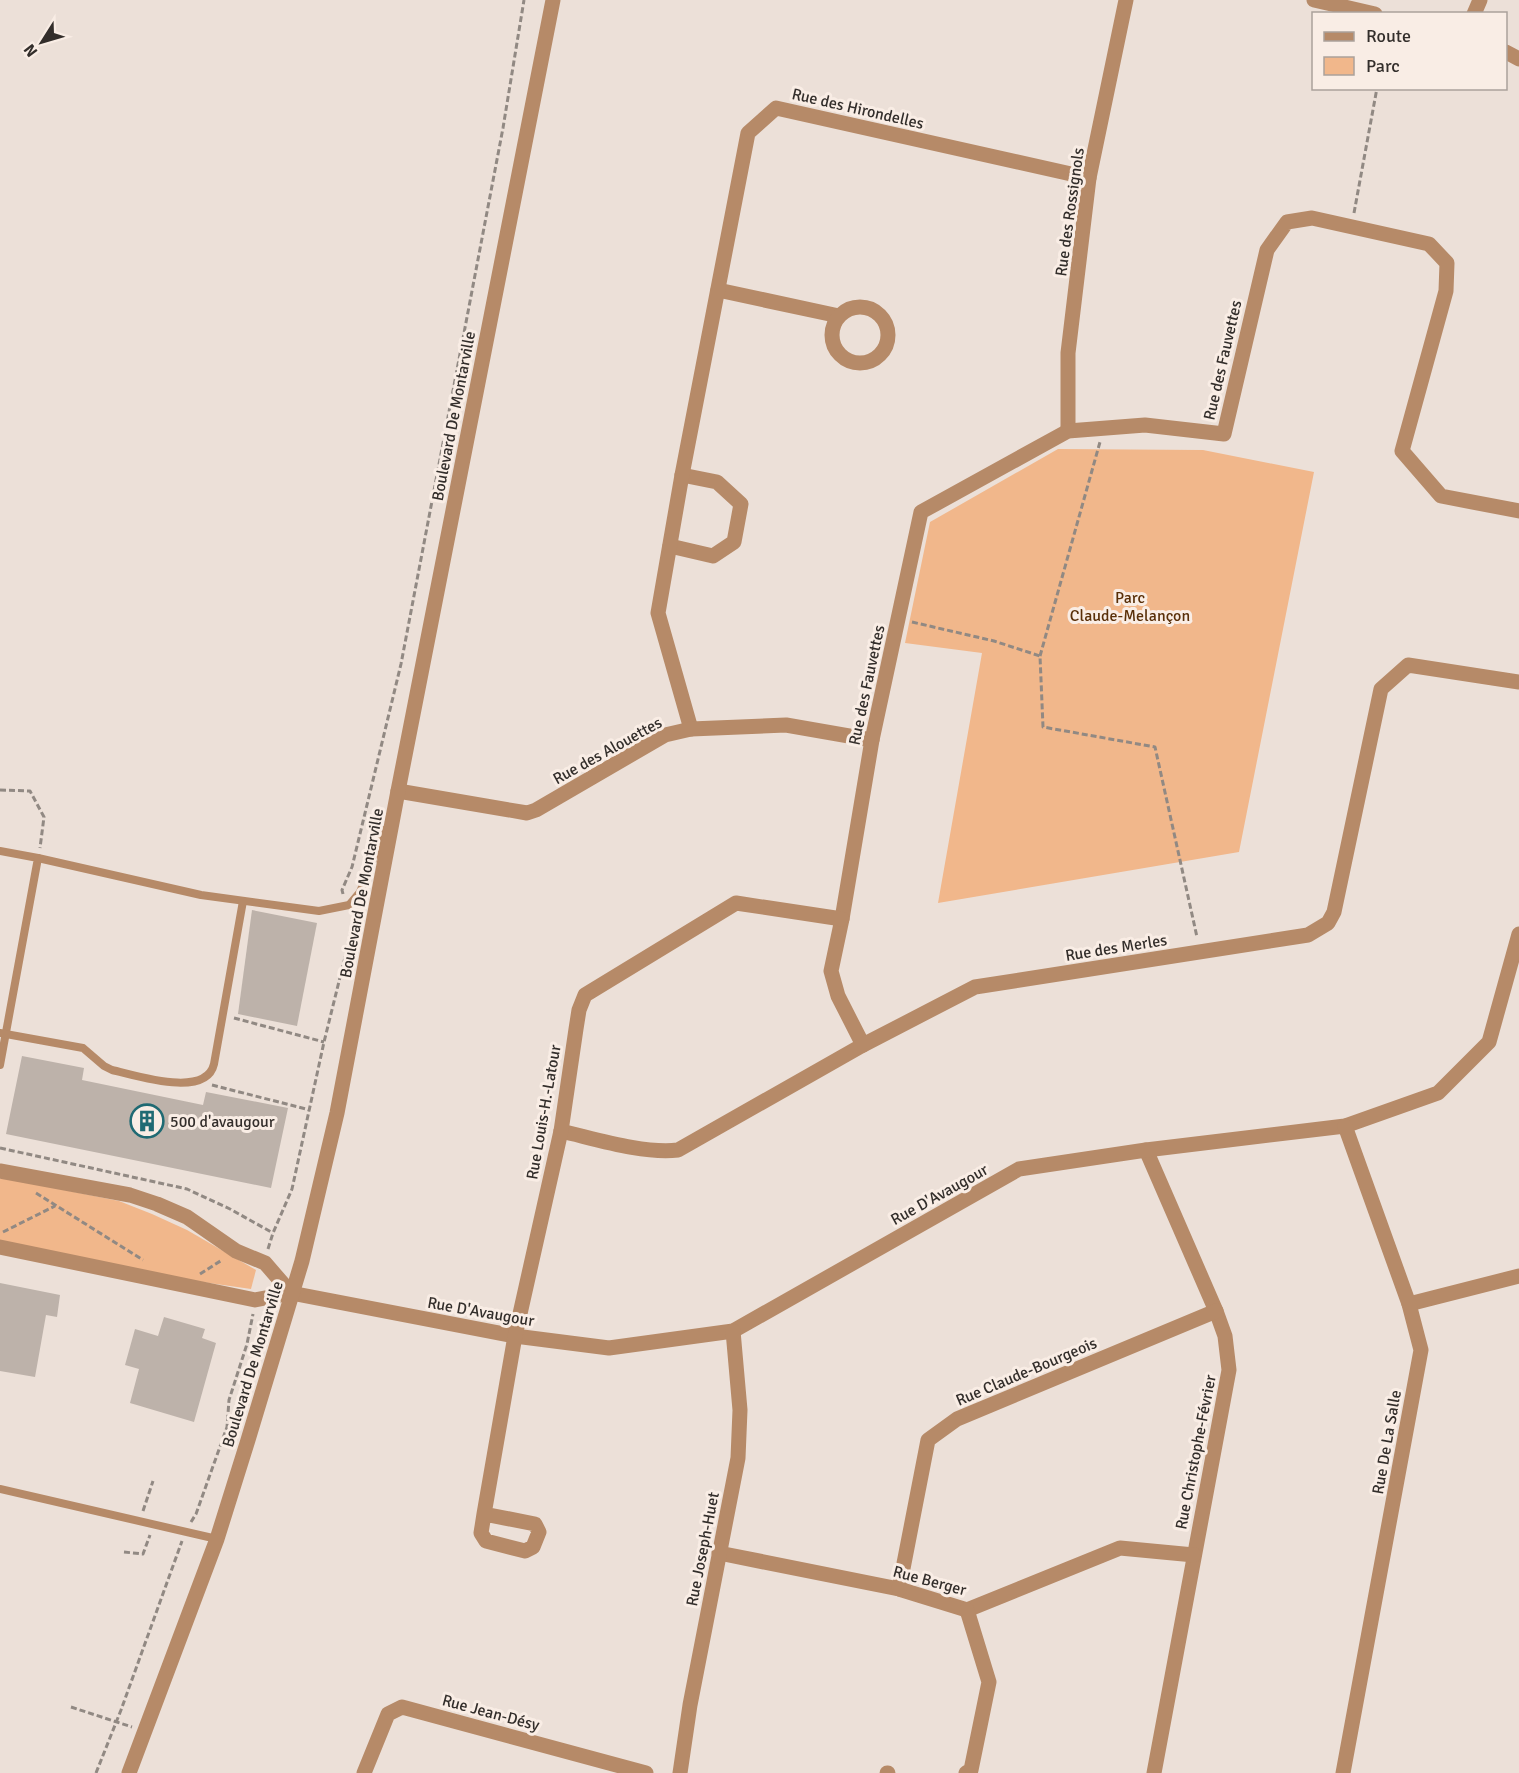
<svg xmlns="http://www.w3.org/2000/svg" width="1519" height="1773" font-family="Signika,sans-serif">
<rect width="100%" height="100%" fill="#ece0d8"/>
<g fill="#f1b78b">
<polygon points="1058,449 1203,450 1314,472 1239,852 938,903 982,653 905,643 930,522"/>
<polygon points="5,1178 119,1201 152,1214 187,1230 256,1270 251,1289 181,1279 0,1243 0,1179"/>
</g>
<g fill="#bdb2aa">
<polygon points="252,910 317,923 297,1026 238,1014"/>
<polygon points="22,1056 84,1068 82,1080 203,1105 206,1092 288,1108 271,1188 6,1134"/>
<polygon points="0,1283 60,1295 57,1317 46,1315 35,1377 0,1371"/>
<polygon points="164,1317 205,1329 202,1338 216,1343 194,1422 130,1403 139,1369 125,1365 135,1329 158,1336"/>
</g>
<g fill="none" stroke-linecap="round" stroke-linejoin="round">
<g stroke="#918983" stroke-width="3" stroke-dasharray="6 3" stroke-linecap="butt">
<polyline points="1354,213 1377,88"/>
<polyline points="912,622 994,641 1040,656 1043,727 1155,747 1197,937"/>
<polyline points="1040,656 1100,442"/>
<polyline points="0,790 30,791 44,817 40,848"/>
<polyline points="343,894 342,890 352,867 401,664 503,128 524,0"/>
<polyline points="234,1018 324,1042"/>
<polyline points="212,1085 310,1110"/>
<polyline points="0,1148 187,1189 230,1209 273,1233"/>
<polyline points="36,1193 143,1260"/>
<polyline points="3,1232 55,1206"/>
<polyline points="268,1249 273,1233 292,1189 324,1042 351,933 357,924 354,916"/>
<polyline points="200,1274 222,1260"/>
<polyline points="143,1511 153,1481"/>
<polyline points="191,1522 196,1514 227,1427 229,1400 247,1344 253,1314"/>
<polyline points="124,1552 143,1554 150,1535"/>
<polyline points="71,1707 132,1727"/>
<polyline points="96,1773 121,1710 182,1541"/>
</g>
<g stroke="#b68a68" stroke-width="8">
<polyline points="0,851 38,858 0,1065"/>
<polyline points="38,858 201,895 319,911 349,905 360,892 385,830"/>
<path d="M 0,1033 L 83,1048 L 104,1066 L 112,1070 C 135,1075 206,1099 214,1064 L 243,901"/>
<polyline points="0,1489 217,1539"/>
</g>
<g stroke="#b68a68" stroke-width="15">
<polyline points="1314,0 1375,14"/>
<polyline points="1474,14 1480,0"/>
<polyline points="1506,52 1519,59"/>
<polyline points="718,290 839,316"/>
<circle cx="860" cy="335" r="28"/>
<polyline points="1068,431 1068,353 1089,178 1126,0"/>
<polyline points="670,546 713,556 734,542 741,504 717,482 682,475"/>
<polyline points="691,729 658,613 682,475 748,133 776,108 1089,178"/>
<polyline points="398,791 527,813 536,810 665,735 691,729 786,725 872,740"/>
<polyline points="863,1045 838,996 831,971 842,919 872,740 921,512 1068,431 1145,425 1224,434 1267,250 1287,222 1312,218 1429,244 1447,263 1446,291 1402,451 1441,496 1519,511"/>
<path d="M 561,1131 C 596,1139 643,1154 678,1150 L 863,1045 L 975,987 L 1308,935 L 1328,923 L 1334,912 L 1381,689 L 1408,665 L 1519,682"/>
<polyline points="1146,1150 1216,1311 1225,1336 1229,1370 1154,1773"/>
<polyline points="0,1171 130,1195 157,1204 187,1217 236,1251 265,1263 291,1293"/>
<polyline points="0,1247 255,1300 291,1293 515,1336 609,1348 733,1331 1019,1169 1146,1150 1345,1126 1438,1093 1489,1042 1519,934"/>
<polyline points="1409,1304 1519,1276"/>
<polyline points="484,1514 535,1524 539,1532 533,1547 525,1551 486,1541 481,1533 484,1514 515,1336 561,1131 576,1029 579,1010 585,995 736,903 842,919"/>
<polyline points="719,1553 899,1589 967,1610 1120,1548 1194,1555"/>
<polyline points="899,1589 928,1440 957,1419 1216,1311"/>
<polyline points="364,1773 388,1714 402,1707 646,1773"/>
<polyline points="680,1773 690,1705 738,1458 740,1410 733,1331"/>
<polyline points="887,1773 888,1773"/>
<polyline points="966,1773 971,1770 989,1682 967,1610"/>
<polyline points="1343,1773 1421,1350 1409,1304 1345,1126"/>
</g>
<polyline stroke="#b68a68" stroke-width="15" points="129,1773 217,1539 248,1440 302,1261 337,1113 398,791 553,0"/>
</g>
<defs>
<g id="building-ring" transform="scale(1.725)"><circle r="9.5" fill="#f9ede5" stroke="#1f6a73" stroke-width="1.5"/><path d="M-4-6H4V6H1V3H-1V6H-4ZM-2.5-4.3h1.7v1.8h-1.7ZM.8-4.3h1.7v1.8H.8ZM-2.5-1h1.7V.8h-1.7ZM.8-1h1.7V.8H.8Z" fill="#1f6a73"/></g>
</defs>
<g fill-rule="evenodd">
<use href="#building-ring" x="147" y="1121"/>
</g>
<g text-anchor="middle" stroke-width="6" stroke-linejoin="round" paint-order="stroke">
<g font-size="16" fill="#332e2b" stroke="#f9ede5">
<text transform="translate(858 108) rotate(13)" y="6">Rue des Hirondelles</text>
<text transform="translate(1069 212) rotate(-82)" y="6">Rue des Rossignols</text>
<text transform="translate(1222 360) rotate(-77)" y="6">Rue des Fauvettes</text>
<text transform="translate(453 416) rotate(-79)" y="6">Boulevard De Montarville</text>
<text transform="translate(866 685) rotate(-78)" y="6">Rue des Fauvettes</text>
<text transform="translate(607 750) rotate(-29)" y="6">Rue des Alouettes</text>
<text transform="translate(361 893) rotate(-79)" y="6">Boulevard De Montarville</text>
<text transform="translate(1116 947) rotate(-9)" y="6">Rue des Merles</text>
<text transform="translate(543 1112) rotate(-80)" y="6">Rue Louis-H.-Latour</text>
<text transform="translate(939 1194) rotate(-29)" y="6">Rue D'Avaugour</text>
<text transform="translate(481 1311) rotate(10)" y="6">Rue D'Avaugour</text>
<text transform="translate(252 1364) rotate(-73)" y="6">Boulevard De Montarville</text>
<text transform="translate(1026 1371) rotate(-23)" y="6">Rue Claude-Bourgeois</text>
<text transform="translate(1386 1442) rotate(-80)" y="6">Rue De La Salle</text>
<text transform="translate(1195 1452) rotate(-79)" y="6">Rue Christophe-Février</text>
<text transform="translate(702 1549) rotate(-79)" y="6">Rue Joseph-Huet</text>
<text transform="translate(930 1580) rotate(15)" y="6">Rue Berger</text>
<text transform="translate(491 1712) rotate(15)" y="6">Rue Jean-Désy</text>
</g>
<g font-size="16" fill="#592f08" stroke="#f9ede5">
<text x="1130" y="603">Parc<tspan x="1130" dy="18">Claude-Melançon</tspan></text>
</g>
<g font-size="16" fill="#332e2b" stroke="#f9ede5" text-anchor="start">
<text x="170" y="1127">500 d'avaugour</text>
</g>
</g>
<rect x="1312" y="12" width="195" height="78" fill="#f9ede5" stroke="#aaa19b" stroke-width="1.5"/>
<rect x="1324" y="32" width="30" height="9" fill="#b68a68" stroke="#aaa19b" stroke-width="1.5"/>
<text x="1366" y="42" font-size="18" fill="#332e2b">Route</text>
<rect x="1324" y="57" width="30" height="18" fill="#f1b78b" stroke="#aaa19b" stroke-width="1.5"/>
<text x="1366" y="72" font-size="18" fill="#332e2b">Parc</text>
<g transform="translate(42 42) rotate(233)" stroke="#f9ede5" stroke-width="4.5" paint-order="stroke">
<path d="M0-4.5L10 22L0 15L-10 22Z" fill="#332e2b"/>
<text y="-9" font-size="16" font-weight="bold" text-anchor="middle" fill="#332e2b">N</text>
</g>
</svg>
